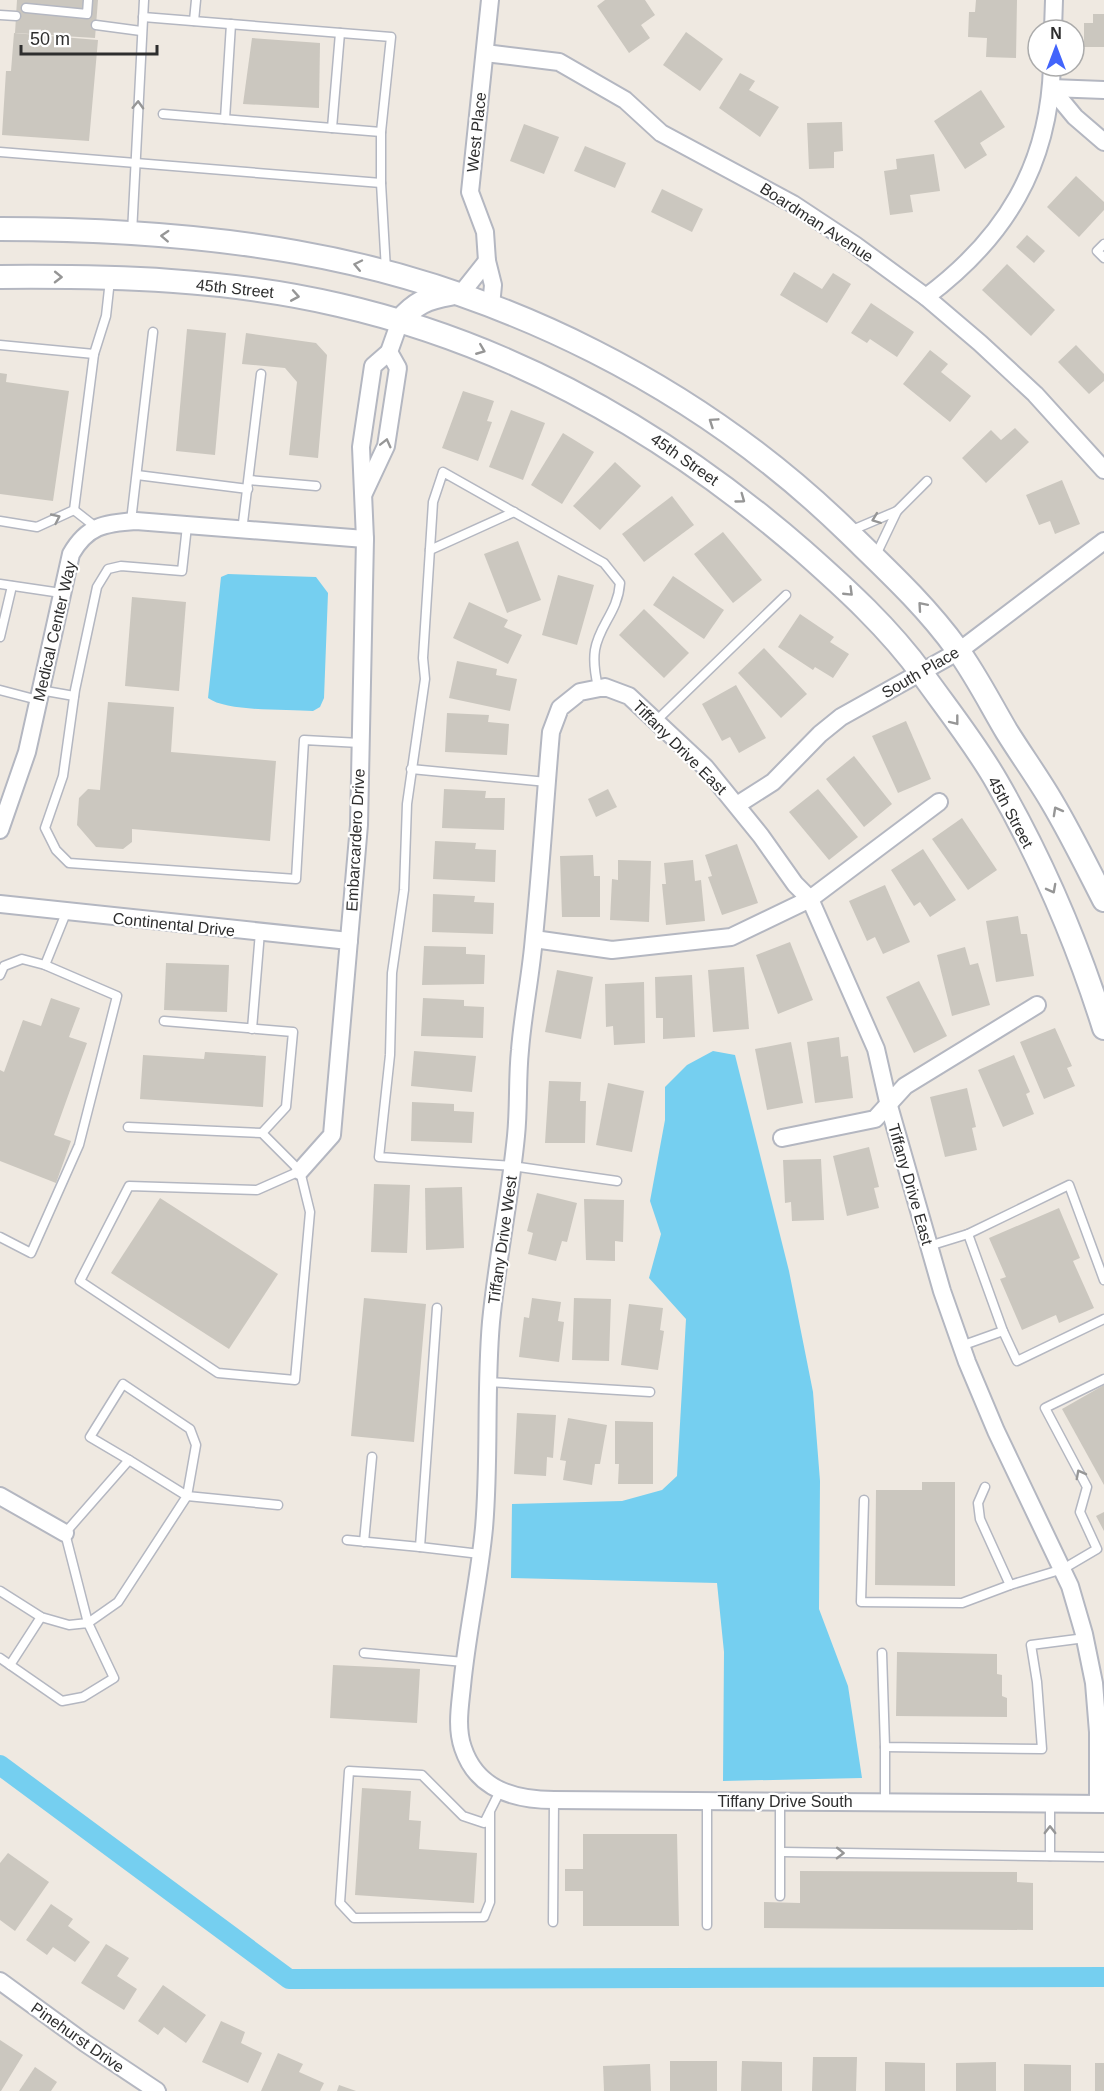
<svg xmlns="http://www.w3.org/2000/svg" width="1104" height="2091" font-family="Arial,sans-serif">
<rect width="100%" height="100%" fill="#efe9e1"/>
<g fill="#75cff0">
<path d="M 228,574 L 316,577 L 328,593 L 324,698 L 320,707 L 313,711 C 287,709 227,712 208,698 L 221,577 Z"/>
<polygon points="713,1051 735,1055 789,1271 813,1392 820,1481 819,1609 848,1686 862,1778 723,1781 724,1652 717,1583 511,1578 512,1504 622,1501 662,1490 677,1476 686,1319 649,1278 661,1234 650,1201 665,1120 665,1087 687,1065"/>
</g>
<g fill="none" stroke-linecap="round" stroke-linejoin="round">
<polyline stroke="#75cff0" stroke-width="20" points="0,1765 289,1979 1104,1977"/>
</g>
<g fill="#cbc7bf">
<polygon points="17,0 98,0 95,38 15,33"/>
<polygon points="605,0 645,0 655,15 641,25 650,38 629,53 597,6"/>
<polygon points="976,0 1017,0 1016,58 986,57 987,38 968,37 969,12 975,12"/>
<polygon points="1093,14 1104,14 1104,47 1084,47 1084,23 1093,23"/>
<polygon points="686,32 723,59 700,91 663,65"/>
<polygon points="14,33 98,40 89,141 2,135 6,71 11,71"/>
<polygon points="252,38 320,43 319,108 243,104"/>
<polygon points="740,73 755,81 749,90 779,107 760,137 719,108"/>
<polygon points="981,90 1005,127 980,143 987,155 965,169 934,121"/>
<polygon points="842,122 843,151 834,152 834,168 809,169 807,123"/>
<polygon points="524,124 559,137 544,174 510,161"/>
<polygon points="585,146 626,163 615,188 574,171"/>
<polygon points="934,154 940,191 910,195 913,212 890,215 884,171 897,169 896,159"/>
<polygon points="1076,176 1104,202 1104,210 1079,237 1047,207"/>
<polygon points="662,189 703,209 692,232 651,212"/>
<polygon points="1027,235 1045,251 1034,263 1016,247"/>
<polygon points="1007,264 1055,310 1031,336 982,290"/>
<polygon points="794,272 822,289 833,273 851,284 827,323 780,295"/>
<polygon points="871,303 914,332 897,357 870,339 867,343 851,333"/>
<polygon points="187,329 226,333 215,455 176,451"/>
<polygon points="246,333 316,343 327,355 318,458 289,455 297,382 285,368 242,364"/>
<polygon points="1076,345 1104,374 1104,381 1089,394 1058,362"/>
<polygon points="930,350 948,364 941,372 971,396 950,422 903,384"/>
<polygon points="0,373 7,374 6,382 69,391 53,501 0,494"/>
<polygon points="463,391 494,401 487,421 492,422 478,461 442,448"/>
<polygon points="511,410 545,423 523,480 489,467"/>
<polygon points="1015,428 1029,442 986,483 962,458 991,430 1001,440"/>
<polygon points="563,433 594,452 562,504 531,485"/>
<polygon points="615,462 641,486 600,530 573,506"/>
<polygon points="1062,480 1080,524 1055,534 1050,521 1039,525 1026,495"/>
<polygon points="672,496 694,525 644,562 622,534"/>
<polygon points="723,532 762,580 733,603 694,554"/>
<polygon points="518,541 541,600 507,613 484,554"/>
<polygon points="558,575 594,585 577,645 542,635"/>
<polygon points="673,576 724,610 704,639 653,605"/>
<polygon points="132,597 186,602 179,691 125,686"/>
<polygon points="469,602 508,620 504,627 522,635 508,664 453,638"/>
<polygon points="644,609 689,653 664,678 619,635"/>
<polygon points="800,614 834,637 830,642 849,654 833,678 815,667 813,670 778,647"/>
<polygon points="764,648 807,694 781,718 738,673"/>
<polygon points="457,661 497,669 496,675 517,679 510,711 449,698"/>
<polygon points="736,685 766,738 739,753 730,737 722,741 702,704"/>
<polygon points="108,702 174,707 171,752 276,761 270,841 132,829 132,842 123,849 96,847 77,825 79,798 88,789 100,790"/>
<polygon points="447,713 489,715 488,722 509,724 507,755 445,752"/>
<polygon points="906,721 931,779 898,793 872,736"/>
<polygon points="854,756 892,804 864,827 826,779"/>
<polygon points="444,789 486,791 485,798 505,798 504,830 442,828"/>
<polygon points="608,789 617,807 596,817 588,799"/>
<polygon points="818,789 858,837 829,860 789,812"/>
<polygon points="962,818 997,870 968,890 932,839"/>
<polygon points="435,841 476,843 475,849 496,850 495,882 433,879"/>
<polygon points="737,844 758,903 722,915 708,877 712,876 705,855"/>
<polygon points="923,849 956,900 930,917 920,902 914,906 891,870"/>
<polygon points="593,855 594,876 600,876 600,917 562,917 560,856"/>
<polygon points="618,860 651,861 649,922 610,920 612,879 618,880"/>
<polygon points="693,860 695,881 701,880 705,921 666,925 662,884 666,884 664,863"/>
<polygon points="885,885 910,942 883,954 875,937 867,941 849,901"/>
<polygon points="433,894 475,896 474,902 494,903 493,934 432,932"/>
<polygon points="1018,916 1021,934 1027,934 1034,976 996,982 986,921"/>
<polygon points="790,942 813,1000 778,1014 756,955"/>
<polygon points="424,946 466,947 466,954 485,955 484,984 422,985"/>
<polygon points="965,947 970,965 978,963 990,1005 952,1016 937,955"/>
<polygon points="166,963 229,965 227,1012 164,1010"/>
<polygon points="744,967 749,1029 713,1032 708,970"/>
<polygon points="557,970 593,977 581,1039 545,1032"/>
<polygon points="692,975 695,1037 663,1039 663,1018 656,1018 655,977"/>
<polygon points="919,981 947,1036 914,1053 886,997"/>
<polygon points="644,982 645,1043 614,1045 613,1026 606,1027 605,984"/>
<polygon points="51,998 80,1008 69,1037 87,1043 54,1135 71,1141 56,1183 0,1161 0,1070 4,1072 23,1020 41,1026"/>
<polygon points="423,998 464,1000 464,1006 484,1007 483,1038 421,1036"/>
<polygon points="1055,1028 1072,1066 1067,1068 1075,1086 1044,1099 1020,1042"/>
<polygon points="839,1037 841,1057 848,1056 853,1098 815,1103 807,1042"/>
<polygon points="791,1042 803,1103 767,1110 755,1049"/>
<polygon points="414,1051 476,1056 472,1092 411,1086"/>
<polygon points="205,1052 266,1056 263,1107 140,1099 143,1055 204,1059"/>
<polygon points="1014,1055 1030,1092 1026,1094 1034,1114 1003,1127 978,1070"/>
<polygon points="549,1081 581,1082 580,1101 586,1101 585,1143 545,1143"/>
<polygon points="608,1083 644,1091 632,1152 596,1145"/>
<polygon points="967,1088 976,1127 972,1128 977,1150 945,1157 930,1097"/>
<polygon points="412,1102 454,1104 454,1111 474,1112 472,1143 411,1141"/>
<polygon points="869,1147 879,1187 874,1188 879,1208 847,1216 833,1156"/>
<polygon points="821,1159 824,1220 792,1221 791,1202 785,1203 783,1160"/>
<polygon points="374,1184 410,1185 407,1253 371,1252"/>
<polygon points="462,1187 464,1248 426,1250 425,1188"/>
<polygon points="537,1193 577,1203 567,1242 562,1241 556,1261 528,1254 533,1233 527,1231"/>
<polygon points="160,1198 278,1274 229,1349 111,1273"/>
<polygon points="584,1199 624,1200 623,1242 615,1241 615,1261 586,1260"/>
<polygon points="1059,1208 1080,1258 1073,1261 1094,1308 1059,1323 1056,1315 1022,1330 1000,1279 1006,1277 989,1238"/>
<polygon points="364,1298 426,1304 414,1442 351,1436"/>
<polygon points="532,1298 561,1302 558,1321 564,1322 559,1362 519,1357 524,1317 529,1318"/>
<polygon points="574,1298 611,1299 609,1361 572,1360"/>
<polygon points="629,1304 663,1308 660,1330 664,1331 658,1370 621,1365"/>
<polygon points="1104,1385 1104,1485 1062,1409"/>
<polygon points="517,1413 556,1415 553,1458 547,1457 546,1476 514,1474"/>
<polygon points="568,1418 607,1425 600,1464 595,1464 592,1485 563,1480 566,1461 560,1460"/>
<polygon points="615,1421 653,1422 653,1484 618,1484 619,1464 615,1464"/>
<polygon points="922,1482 955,1482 955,1586 875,1585 876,1490 922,1490"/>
<polygon points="1104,1512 1104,1531 1096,1516"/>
<polygon points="897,1652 997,1654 997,1674 1002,1675 1002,1696 1007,1698 1007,1717 896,1716"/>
<polygon points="333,1665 420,1669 417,1723 330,1718"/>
<polygon points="362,1788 411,1791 409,1820 421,1821 419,1849 477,1853 474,1903 355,1895"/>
<polygon points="583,1834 677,1834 679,1926 583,1926 583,1891 565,1891 565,1869 583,1869"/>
<polygon points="8,1853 49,1882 15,1931 0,1920 0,1863"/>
<polygon points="800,1871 1017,1872 1017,1882 1033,1883 1033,1930 764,1928 764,1902 800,1903"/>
<polygon points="51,1904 73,1919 68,1926 90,1942 75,1962 53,1947 47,1955 26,1940"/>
<polygon points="106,1944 129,1958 117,1976 137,1989 124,2010 81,1983"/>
<polygon points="163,1985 206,2015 186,2043 164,2027 158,2035 138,2021"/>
<polygon points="221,2021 245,2032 241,2043 262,2053 248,2083 202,2062"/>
<polygon points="0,2040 23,2055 1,2091 0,2091"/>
<polygon points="278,2053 303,2064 299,2072 324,2083 320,2091 261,2091"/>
<polygon points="813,2057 857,2057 856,2091 812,2091"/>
<rect x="670" y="2061" width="47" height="30"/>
<polygon points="742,2061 782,2062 782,2091 741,2091"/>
<polygon points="885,2062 925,2063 925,2091 885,2091"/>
<polygon points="996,2062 996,2091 956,2091 956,2063"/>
<rect x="1095" y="2063" width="9" height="28"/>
<polygon points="650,2064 651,2091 604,2091 603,2066"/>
<polygon points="1024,2064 1071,2065 1071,2091 1024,2091"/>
<polygon points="35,2067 57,2082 51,2091 19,2091"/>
<polygon points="339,2085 356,2091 337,2091"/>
</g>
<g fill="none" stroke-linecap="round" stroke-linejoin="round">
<g stroke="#b4b7c1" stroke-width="11">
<g id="service">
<polyline points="26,8 87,14 88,0"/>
<polyline points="0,15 16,16"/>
<polyline points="194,21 196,0"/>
<polyline points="96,25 141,31"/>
<polyline points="340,33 332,128 381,132"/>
<polyline points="163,114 332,128"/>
<polyline points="225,119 231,24"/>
<polyline points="0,152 381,183 381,132 391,37 143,17"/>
<polyline points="381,183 386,270"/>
<polyline points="132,233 144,0"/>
<polyline points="1104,244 1097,251 1104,258"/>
<polyline points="0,345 94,354"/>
<polyline points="137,475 248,489"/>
<polyline points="249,480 316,486"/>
<polyline points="74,510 97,528"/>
<polyline points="897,511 927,481"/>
<polyline points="0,521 37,527 74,510 94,354 106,316 110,280"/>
<polyline points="131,521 153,332"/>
<polyline points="187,526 182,571 121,566 108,569 97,587 75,690 63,776 45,828 56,850 69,863 296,879 304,740 360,743"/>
<polyline points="242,531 261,374"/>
<polyline points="850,531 897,511 875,557"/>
<polyline points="430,550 514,512"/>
<polyline points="0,584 61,593"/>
<polyline points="0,637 12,586"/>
<path d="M 598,687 C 595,674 593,663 595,650 C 599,625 618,612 620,583 L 604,563 L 443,472 L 433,502 L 423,658 L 425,679 L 407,804 L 404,890 L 392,973 L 390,1055 L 379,1157 L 512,1166 L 617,1181"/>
<polyline points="0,690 38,700"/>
<polyline points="40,690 74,696"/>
<polyline points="657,720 786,595"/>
<polyline points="411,769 547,782"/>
<polyline points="45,965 66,913"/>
<polyline points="0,975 4,966 22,959 45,965 117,996 79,1145 31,1253 0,1237"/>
<polyline points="164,1021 293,1032 286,1107 262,1133"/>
<polyline points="252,1029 260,932"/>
<polyline points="128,1127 262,1133 300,1171"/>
<polygon points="300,1171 310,1212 295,1380 218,1373 80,1281 129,1186 257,1190"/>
<polyline points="929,1246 968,1234"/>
<polyline points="1104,1280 1069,1185 968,1234 1003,1331 1017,1361 1104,1319"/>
<polyline points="437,1308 420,1547 480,1554"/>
<polyline points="961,1346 1003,1331"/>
<polyline points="488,1382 650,1392"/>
<polyline points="129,1460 90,1437 123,1384 190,1429 196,1445 187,1496 278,1505"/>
<polyline points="985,1487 978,1503 980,1519 1010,1585 1063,1569 1097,1549 1080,1512 1087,1487 1045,1408 1104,1379"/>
<polyline points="864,1500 861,1602 962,1603 1010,1585"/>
<polyline points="347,1540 420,1547"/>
<polyline points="364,1542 372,1457"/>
<polyline points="0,1591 41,1617 69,1625 88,1623 118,1602 187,1496 129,1460 65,1533 88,1623 114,1678 83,1697 62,1701 0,1658"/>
<polyline points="364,1653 464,1662"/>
<polyline points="882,1653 885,1747 1042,1749 1037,1682 1031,1645 1085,1638"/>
<polyline points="10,1665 41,1617"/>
<polyline points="707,1801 707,1925"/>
<polyline points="780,1801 780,1896"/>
<polyline points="885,1802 885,1747"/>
<polyline points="1050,1803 1050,1856"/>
<polyline points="490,1811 490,1902 484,1917 354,1918 340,1903 349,1771 422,1775 463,1816 484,1823 500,1791"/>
<polyline points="782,1852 1104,1857"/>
<polyline points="553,1922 554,1800"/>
</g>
</g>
<g stroke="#b4b7c1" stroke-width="20">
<g id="minor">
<polyline points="490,0 470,192 485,232 487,261 493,285 491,306"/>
<polyline points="1053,30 1054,0"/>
<polyline points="485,53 559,62 625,100 661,133 793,204 855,245 926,297 980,343 1035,394 1104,470"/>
<polyline points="1051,88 1075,117 1104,142"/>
<polyline points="1051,88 1104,90"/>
<polyline points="460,295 487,261"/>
<path d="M 926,297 C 1005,238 1049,166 1052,66"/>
<polyline points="364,493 386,446 398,368 389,352"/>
<polyline points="737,805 773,782 820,734 841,717 959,651 1104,541"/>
<path d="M 0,830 L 27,752 L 71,554 C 87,526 104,523 136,521 L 365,539"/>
<polyline points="0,904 349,941"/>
<polyline points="534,939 612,950 731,937 810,899 939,802"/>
<polyline points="782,1138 875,1119 905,1086 1037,1005"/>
<polyline points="300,1171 332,1135 359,825 365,539 361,447 373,366 389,352 400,321"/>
<polyline points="0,1496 65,1533"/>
<path d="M 1098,1804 L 1098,1732 L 1094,1683 L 1084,1634 L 1070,1586 L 996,1431 L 967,1362 L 942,1291 L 889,1106 L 876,1049 L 810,899 L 795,884 L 761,836 L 705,767 L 629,696 L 605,687 L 580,692 L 560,708 L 551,732 C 545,800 541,869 534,937 C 531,975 523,1012 520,1050 C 517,1079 519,1107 516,1136 C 510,1198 497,1260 491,1322 C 485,1391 490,1459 484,1528 C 479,1581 467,1633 462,1686 C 460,1706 456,1728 463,1748 C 477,1790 515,1800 554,1800 L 1104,1804"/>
<polyline points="0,1981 85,2043 157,2091"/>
</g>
</g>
<g stroke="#b4b7c1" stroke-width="26">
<g id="secondary">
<path d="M 0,229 C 99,229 199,235 296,252 C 502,288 700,387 849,533 C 887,570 926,606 957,649 C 976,675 991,705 1007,732 C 1022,756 1038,778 1052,802 C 1071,834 1087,867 1104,900"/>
<path d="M 0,277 C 113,276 229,279 339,305 C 513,345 668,434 802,550 C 845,588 889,628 923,675 C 948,710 976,745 997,782 C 1042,860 1077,942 1104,1028"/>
<path d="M 400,321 C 415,303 427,298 450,294"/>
</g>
</g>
<use href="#service" stroke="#fff" stroke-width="8"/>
<use href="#minor" stroke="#fff" stroke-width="16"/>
<use href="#secondary" stroke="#fff" stroke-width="22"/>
</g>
<defs><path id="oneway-chevron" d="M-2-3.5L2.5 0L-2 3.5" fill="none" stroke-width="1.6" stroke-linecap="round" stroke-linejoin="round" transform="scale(1.5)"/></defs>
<g stroke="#969696">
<use href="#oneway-chevron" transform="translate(138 105) rotate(-88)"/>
<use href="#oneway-chevron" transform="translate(165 236) rotate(-177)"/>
<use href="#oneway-chevron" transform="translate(358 265) rotate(-168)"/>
<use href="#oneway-chevron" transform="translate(58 277) rotate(1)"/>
<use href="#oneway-chevron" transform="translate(295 296) rotate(10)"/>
<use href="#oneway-chevron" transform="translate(481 350) rotate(22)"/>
<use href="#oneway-chevron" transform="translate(713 422) rotate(-146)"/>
<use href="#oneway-chevron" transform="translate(386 443) rotate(-76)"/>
<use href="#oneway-chevron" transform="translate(741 499) rotate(36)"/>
<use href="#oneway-chevron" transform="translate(56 518) rotate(-25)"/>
<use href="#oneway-chevron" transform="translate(876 519) rotate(159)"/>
<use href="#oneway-chevron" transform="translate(849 592) rotate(44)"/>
<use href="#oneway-chevron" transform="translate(922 606) rotate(-131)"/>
<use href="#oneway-chevron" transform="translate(955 721) rotate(52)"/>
<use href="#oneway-chevron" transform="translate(1057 811) rotate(-119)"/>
<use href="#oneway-chevron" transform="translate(1052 889) rotate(62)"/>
<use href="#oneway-chevron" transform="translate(1080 1474) rotate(-118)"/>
<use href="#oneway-chevron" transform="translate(1050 1830) rotate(-90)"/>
<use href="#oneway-chevron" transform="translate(840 1853) rotate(1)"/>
</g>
<g text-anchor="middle" stroke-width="4.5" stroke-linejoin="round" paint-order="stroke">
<g font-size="16" fill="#2e2e2e" stroke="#fff">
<text transform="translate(476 132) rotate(-84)" y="6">West Place</text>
<text transform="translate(817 222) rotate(33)" y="6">Boardman Avenue</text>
<text transform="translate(235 288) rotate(6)" y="6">45th Street</text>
<text transform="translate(685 459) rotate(35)" y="6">45th Street</text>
<text transform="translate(54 631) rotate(-77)" y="6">Medical Center Way</text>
<text transform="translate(920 672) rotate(-30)" y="6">South Place</text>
<text transform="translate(680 747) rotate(45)" y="6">Tiffany Drive East</text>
<text transform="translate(1011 812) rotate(62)" y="6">45th Street</text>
<text transform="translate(355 840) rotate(-87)" y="6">Embarcardero Drive</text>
<text transform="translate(174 924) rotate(6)" y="6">Continental Drive</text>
<text transform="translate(911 1184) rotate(74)" y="6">Tiffany Drive East</text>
<text transform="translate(502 1240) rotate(-82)" y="6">Tiffany Drive West</text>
<text x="785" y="1807">Tiffany Drive South</text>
<text transform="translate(78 2037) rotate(35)" y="6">Pinehurst Drive</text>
</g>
</g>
<g transform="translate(1056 48)"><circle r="28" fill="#ffffff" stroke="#ababab" stroke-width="1.5"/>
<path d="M0-4.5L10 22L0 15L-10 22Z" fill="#4264fb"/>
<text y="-9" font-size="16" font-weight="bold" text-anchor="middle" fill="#2e2e2e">N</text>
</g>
<path d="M21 45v9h136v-9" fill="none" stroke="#2e2e2e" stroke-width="3"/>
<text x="30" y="45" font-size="18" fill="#2e2e2e" stroke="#ffffff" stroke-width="4.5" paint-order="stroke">50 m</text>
</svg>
